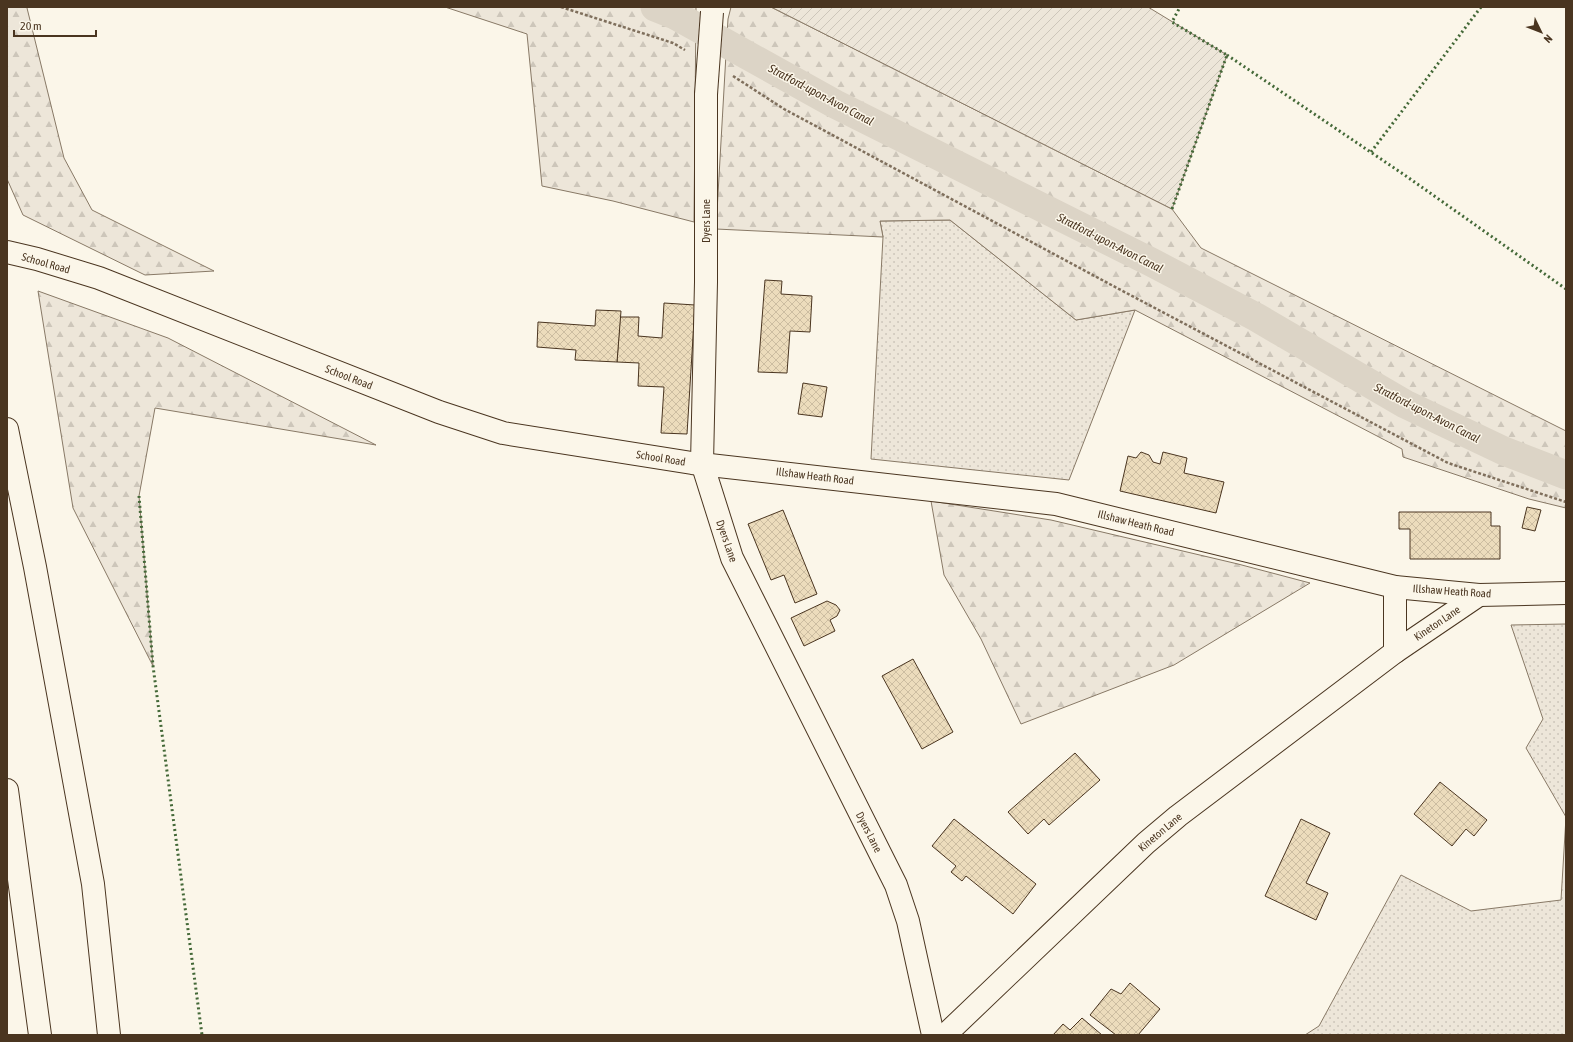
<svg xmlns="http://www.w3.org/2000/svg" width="1573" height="1042" font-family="'Asap Condensed',sans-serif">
<defs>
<pattern id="grass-dots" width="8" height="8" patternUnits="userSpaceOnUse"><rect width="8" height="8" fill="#ede6d9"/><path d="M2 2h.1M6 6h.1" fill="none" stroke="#cdc6ba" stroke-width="1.8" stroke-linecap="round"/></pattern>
<pattern id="forest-firs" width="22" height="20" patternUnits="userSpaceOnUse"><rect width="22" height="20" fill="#ede6d9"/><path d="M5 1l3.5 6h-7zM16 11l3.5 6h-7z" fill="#cdc6ba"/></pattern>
<pattern id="garden-furrows" width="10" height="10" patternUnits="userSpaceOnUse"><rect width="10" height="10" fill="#ede6d9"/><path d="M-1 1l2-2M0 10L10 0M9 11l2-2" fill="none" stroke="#cdc6ba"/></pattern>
<pattern id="building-cross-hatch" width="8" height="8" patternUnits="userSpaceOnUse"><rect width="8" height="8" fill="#ecdcbc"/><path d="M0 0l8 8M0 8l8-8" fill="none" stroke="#ccbda1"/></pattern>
</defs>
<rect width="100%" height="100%" fill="#fbf6e9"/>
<g fill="url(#grass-dots)" stroke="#887966">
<polygon points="950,220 1076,320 1135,310 1069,480 871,459 883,237 880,221"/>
<polygon points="1566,624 1566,1035 1305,1035 1319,1026 1401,875 1471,911 1561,900 1566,817 1526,748 1543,719 1511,625"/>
</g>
<g fill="url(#forest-firs)" stroke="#887966">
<polygon points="7,7 28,7 27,8 64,158 92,210 214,271 145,275 23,215 7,179"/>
<polygon points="445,7 696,7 694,222 613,201 542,186 527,34"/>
<polygon points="731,7 771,7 1172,209 1201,248 1566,431 1566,508 1529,499 1403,457 1402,449 1135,310 1076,320 950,220 880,221 883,237 716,229 728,19"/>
<polygon points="38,291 168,338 376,445 155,408 139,496 153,666 73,508"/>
<polygon points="931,501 1051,520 1238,564 1310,583 1174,665 1021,724 981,639 944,575"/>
</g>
<polygon fill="url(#garden-furrows)" stroke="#887966" points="771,7 1148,7 1227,55 1172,209"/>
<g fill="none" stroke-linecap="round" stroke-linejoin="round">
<polyline stroke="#dcd4c6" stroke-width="29" points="655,7 675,15 835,104 1151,262 1256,317 1405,404 1504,451 1566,475"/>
</g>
<g fill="url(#building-cross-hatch)" stroke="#4a3520">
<polygon points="765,280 782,281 781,294 812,296 810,332 790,331 787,373 758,372"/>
<polygon points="664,303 695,305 687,434 661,433 664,387 638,386 639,363 617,362 620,317 639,317 638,336 662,338"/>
<polygon points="596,310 621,311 617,362 575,360 576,350 537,347 538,322 595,326"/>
<polygon points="803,383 827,387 822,417 798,414"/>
<polygon points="1141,452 1149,455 1153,462 1160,464 1163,452 1187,458 1184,473 1224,482 1216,513 1120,491 1128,456 1136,458"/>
<polygon points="1527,507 1541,510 1535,531 1522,528"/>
<polygon points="783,510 817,594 795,603 784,575 771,580 748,524"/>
<polygon points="1399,512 1491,512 1491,526 1500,526 1500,559 1410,559 1410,529 1399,529"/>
<polygon points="827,601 836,605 840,610 837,616 830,620 835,631 804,646 791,618"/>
<polygon points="913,659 953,732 922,749 882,676"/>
<polygon points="1075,753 1100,780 1049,825 1044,819 1028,834 1008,812"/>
<polygon points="1440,782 1487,820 1474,836 1466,829 1452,846 1414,814"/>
<polygon points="954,819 1036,884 1013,914 966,876 962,881 951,872 956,866 932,846"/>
<polygon points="1301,819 1330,833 1306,883 1328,893 1316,920 1265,896"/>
<polygon points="1130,983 1160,1009 1138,1035 1116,1035 1090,1015 1111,989 1121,994"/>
<polygon points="1082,1018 1102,1035 1053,1035 1063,1024 1070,1030"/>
</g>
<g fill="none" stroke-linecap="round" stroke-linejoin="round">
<g stroke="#4a3520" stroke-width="24">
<polyline id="minor" points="702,463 706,282 706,94"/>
</g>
<g stroke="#4a3520" stroke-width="24">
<g id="tertiary">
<polyline points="7,252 37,259 99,278 439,412 503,433 692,463 1056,504 1395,587 1479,595 1566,593"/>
<polyline points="702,463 732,558 896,885 908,921 933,1035"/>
<polyline points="1395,652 1479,595"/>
<polyline points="945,1035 1146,843 1178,816 1395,652 1395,587"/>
</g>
</g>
<g stroke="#4a3520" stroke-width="24">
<g id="motorway">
<polyline points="7,429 35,567 93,884 109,1035"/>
<polyline points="7,790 40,1035"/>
</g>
</g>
<g stroke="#7f6f5c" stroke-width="2.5" stroke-dasharray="3 2" stroke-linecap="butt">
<polyline points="561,7 673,43 685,50"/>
<polyline points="733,76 784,109 1117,288 1448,463 1566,502"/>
</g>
<use href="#minor" stroke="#fbf6e9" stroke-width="22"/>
<use href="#tertiary" stroke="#fbf6e9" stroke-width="22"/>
<use href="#motorway" stroke="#fbf6e9" stroke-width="22"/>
<g stroke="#4a3520" stroke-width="24" stroke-linecap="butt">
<polyline id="minor-bridge" points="706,94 712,12"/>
</g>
<use href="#minor-bridge" stroke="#fbf6e9" stroke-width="22"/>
<g stroke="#436837" stroke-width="3" stroke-dasharray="2 3" stroke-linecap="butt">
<polyline points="1227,55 1406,176 1566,289"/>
<polyline points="1371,152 1481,7"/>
<polyline points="1172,209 1227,55 1172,22 1180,7"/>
<polyline points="139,496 153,666 202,1035"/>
</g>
</g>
<g text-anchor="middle" stroke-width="3" stroke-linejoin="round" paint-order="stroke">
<g font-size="11" fill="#4a3520" stroke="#fbf6e9">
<text transform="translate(706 221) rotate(-90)" y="4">Dyers Lane</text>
<text transform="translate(46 263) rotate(16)" y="4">School Road</text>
<text transform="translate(349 377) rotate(21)" y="4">School Road</text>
<text transform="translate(661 458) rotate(9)" y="4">School Road</text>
<text transform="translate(815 476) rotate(7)" y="4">Illshaw Heath Road</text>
<text transform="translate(1136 523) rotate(14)" y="4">Illshaw Heath Road</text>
<text transform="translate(727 541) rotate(71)" y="4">Dyers Lane</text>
<text transform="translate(1452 591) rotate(4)" y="4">Illshaw Heath Road</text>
<text transform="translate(1437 623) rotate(-34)" y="4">Kineton Lane</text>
<text transform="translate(869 832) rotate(63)" y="4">Dyers Lane</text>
<text transform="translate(1160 832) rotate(-40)" y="4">Kineton Lane</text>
</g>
<g font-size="12" font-style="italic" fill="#4a3520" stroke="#fbf6e9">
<text transform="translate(821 95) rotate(28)" y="4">Stratford-upon-Avon Canal</text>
<text transform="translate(1110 243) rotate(27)" y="4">Stratford-upon-Avon Canal</text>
<text transform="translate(1427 413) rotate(27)" y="4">Stratford-upon-Avon Canal</text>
</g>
</g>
<rect width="1573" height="1042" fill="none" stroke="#4a3520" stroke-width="16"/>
<g transform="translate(1541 32) rotate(133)" stroke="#fbf6e9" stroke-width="3" paint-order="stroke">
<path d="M0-3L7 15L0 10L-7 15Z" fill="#4a3520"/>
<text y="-6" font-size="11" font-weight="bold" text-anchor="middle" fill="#4a3520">N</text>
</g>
<path d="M14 30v6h82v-6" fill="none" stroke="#4a3520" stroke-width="2"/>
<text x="20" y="30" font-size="12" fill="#4a3520" stroke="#fbf6e9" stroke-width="3" paint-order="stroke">20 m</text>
</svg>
